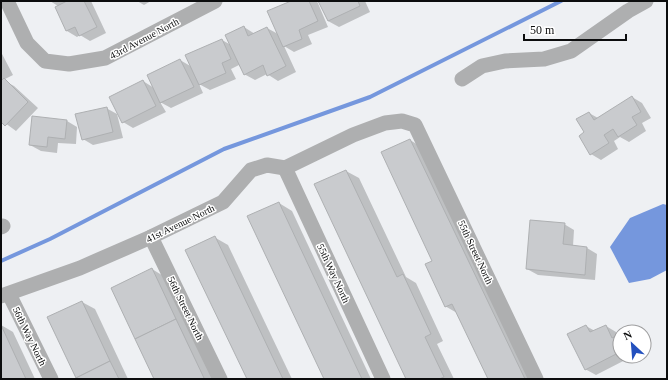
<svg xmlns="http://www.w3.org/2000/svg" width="668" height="380" font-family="Georgia,serif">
<rect width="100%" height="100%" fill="#eef0f3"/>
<polygon fill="#7597dd" points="663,204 667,205 667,270 650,279 629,283 610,247 630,218"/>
<g fill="#0003">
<polygon points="50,1 91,1 106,33 90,41 80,35 77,37 67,31 56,7 58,6"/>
<polygon points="137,1 151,1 144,5"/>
<polygon points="293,1 317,1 328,27 308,35 312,44 294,52 284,46 296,72 278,81 267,74 255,80 244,74 239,65 231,69 236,79 210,90 199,84 203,93 171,108 160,102 166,112 133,128 123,122 143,81 154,88 180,60 192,67 222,40 231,45 244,27 255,34 267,28 278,34"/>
<polygon points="319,1 365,1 370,12 339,27 328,21"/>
<polygon points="1,52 13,75 3,80 14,86 38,108 16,131 1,120 1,83 3,80 1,81"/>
<polygon points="632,97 642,103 651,118 642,123 646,131 629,142 620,137 614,141 618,149 601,160 591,154 585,133 589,113 598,118"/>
<polygon points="106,108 117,114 123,138 93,145 83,139"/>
<polygon points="33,117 67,121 77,127 76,144 58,143 57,153 41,151 30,145"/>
<polygon points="410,140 423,148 534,379 489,379 457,313 445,306 433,262"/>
<polygon points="346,171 359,178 406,277 416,283 443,341 437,344 454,379 407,379"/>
<polygon points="279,203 292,211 371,379 326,379"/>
<polygon points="564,224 574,230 573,246 587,248 597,254 595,280 538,275 527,269"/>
<polygon points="214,237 228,245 292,379 248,379"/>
<polygon points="152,269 165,277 213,379 155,379"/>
<polygon points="82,302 95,309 128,379 77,379"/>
<polygon points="1,325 13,332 35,379 1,379"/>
<polygon points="586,326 595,331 606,326 616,332 618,336 620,335 620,356 633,356 596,375 585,369"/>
</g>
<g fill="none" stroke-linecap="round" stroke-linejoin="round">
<polyline stroke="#7597dd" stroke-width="4" points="1,261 50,239 224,149 370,97 561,1"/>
</g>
<g fill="#c9cbce" stroke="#aeb0b2">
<polygon points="67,1 84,1 97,27 79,36 75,27 66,31 55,7"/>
<polygon points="291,1 309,1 318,21 299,30 302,39 283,47 267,11"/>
<polygon points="318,1 358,1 360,6 328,21"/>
<polygon points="244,26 248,36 267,27 286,66 267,76 263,65 244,75 225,35"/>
<polygon points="222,39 231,59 222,63 226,73 199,85 185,55"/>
<polygon points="180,59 194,87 160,103 147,75"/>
<polygon points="4,78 28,102 5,126 1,122 1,81"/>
<polygon points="143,80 156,106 122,123 109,97"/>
<polygon points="632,96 641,112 632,117 637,125 618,137 613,129 604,135 609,143 590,155 579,136 584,132 576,119 589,112 594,120"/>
<polygon points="107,107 113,132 82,140 75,114"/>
<polygon points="32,116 67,120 65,139 48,137 47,147 29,145"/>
<polygon points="410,139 525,379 488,379 452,304 445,307 425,264 432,261 381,152"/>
<polygon points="346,170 397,277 403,274 431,334 425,337 444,377 439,379 406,379 314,184"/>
<polygon points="279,202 282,209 362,379 324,379 247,216"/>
<polygon points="530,220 565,223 563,244 587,247 585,275 526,269"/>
<polygon points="215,236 283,379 247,379 185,250"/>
<polygon points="152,268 176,319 135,339 111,288"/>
<polygon points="82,301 110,361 76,378 47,317"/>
<polygon points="176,319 204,378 202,379 154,379 135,339"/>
<polygon points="1,325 26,379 1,379"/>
<polygon points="586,325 590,332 606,325 612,338 620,334 620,352 585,370 567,334"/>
<polygon points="110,361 119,379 76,379 76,378"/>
</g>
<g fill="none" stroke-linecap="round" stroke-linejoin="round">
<g stroke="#aeafb0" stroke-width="15">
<polyline points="7,1 27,43 45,61 69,64 105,58 215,1"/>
<polyline points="462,79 482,66 505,61 544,59 571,51 628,11 646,1"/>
<polyline points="285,168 383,379"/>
<polyline points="1,227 3,226"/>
<polyline points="151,237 220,379"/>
<polyline points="9,294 51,379"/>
<polyline points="1,296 80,268 151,237 223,202 251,170 267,165 285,168 353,135 385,123 402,121 415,125 536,379"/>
</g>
</g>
<g text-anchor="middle" stroke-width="3" stroke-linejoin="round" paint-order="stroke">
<g font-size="10" fill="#0c0d0e" stroke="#fff">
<text transform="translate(144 38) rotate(-28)" y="4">43rd Avenue North</text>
<text transform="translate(180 223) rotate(-26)" y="4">41st Avenue North</text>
<text transform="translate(476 252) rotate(65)" y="4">55th Street North</text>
<text transform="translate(334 273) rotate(65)" y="4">55th Way North</text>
<text transform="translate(186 308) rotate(64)" y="4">56th Street North</text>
<text transform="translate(30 336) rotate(64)" y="4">56th Way North</text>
</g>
</g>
<rect width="668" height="380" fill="none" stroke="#0c0d0e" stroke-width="4"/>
<g transform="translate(632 344) rotate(334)"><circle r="19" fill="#ffffff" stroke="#9e9e9f"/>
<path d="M0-3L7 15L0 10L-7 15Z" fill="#2350be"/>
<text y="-6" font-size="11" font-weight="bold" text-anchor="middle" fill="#0c0d0e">N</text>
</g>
<path d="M524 34v6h102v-6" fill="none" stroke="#0c0d0e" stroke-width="2"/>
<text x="530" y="34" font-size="12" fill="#0c0d0e" stroke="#ffffff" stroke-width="3" paint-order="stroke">50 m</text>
</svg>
